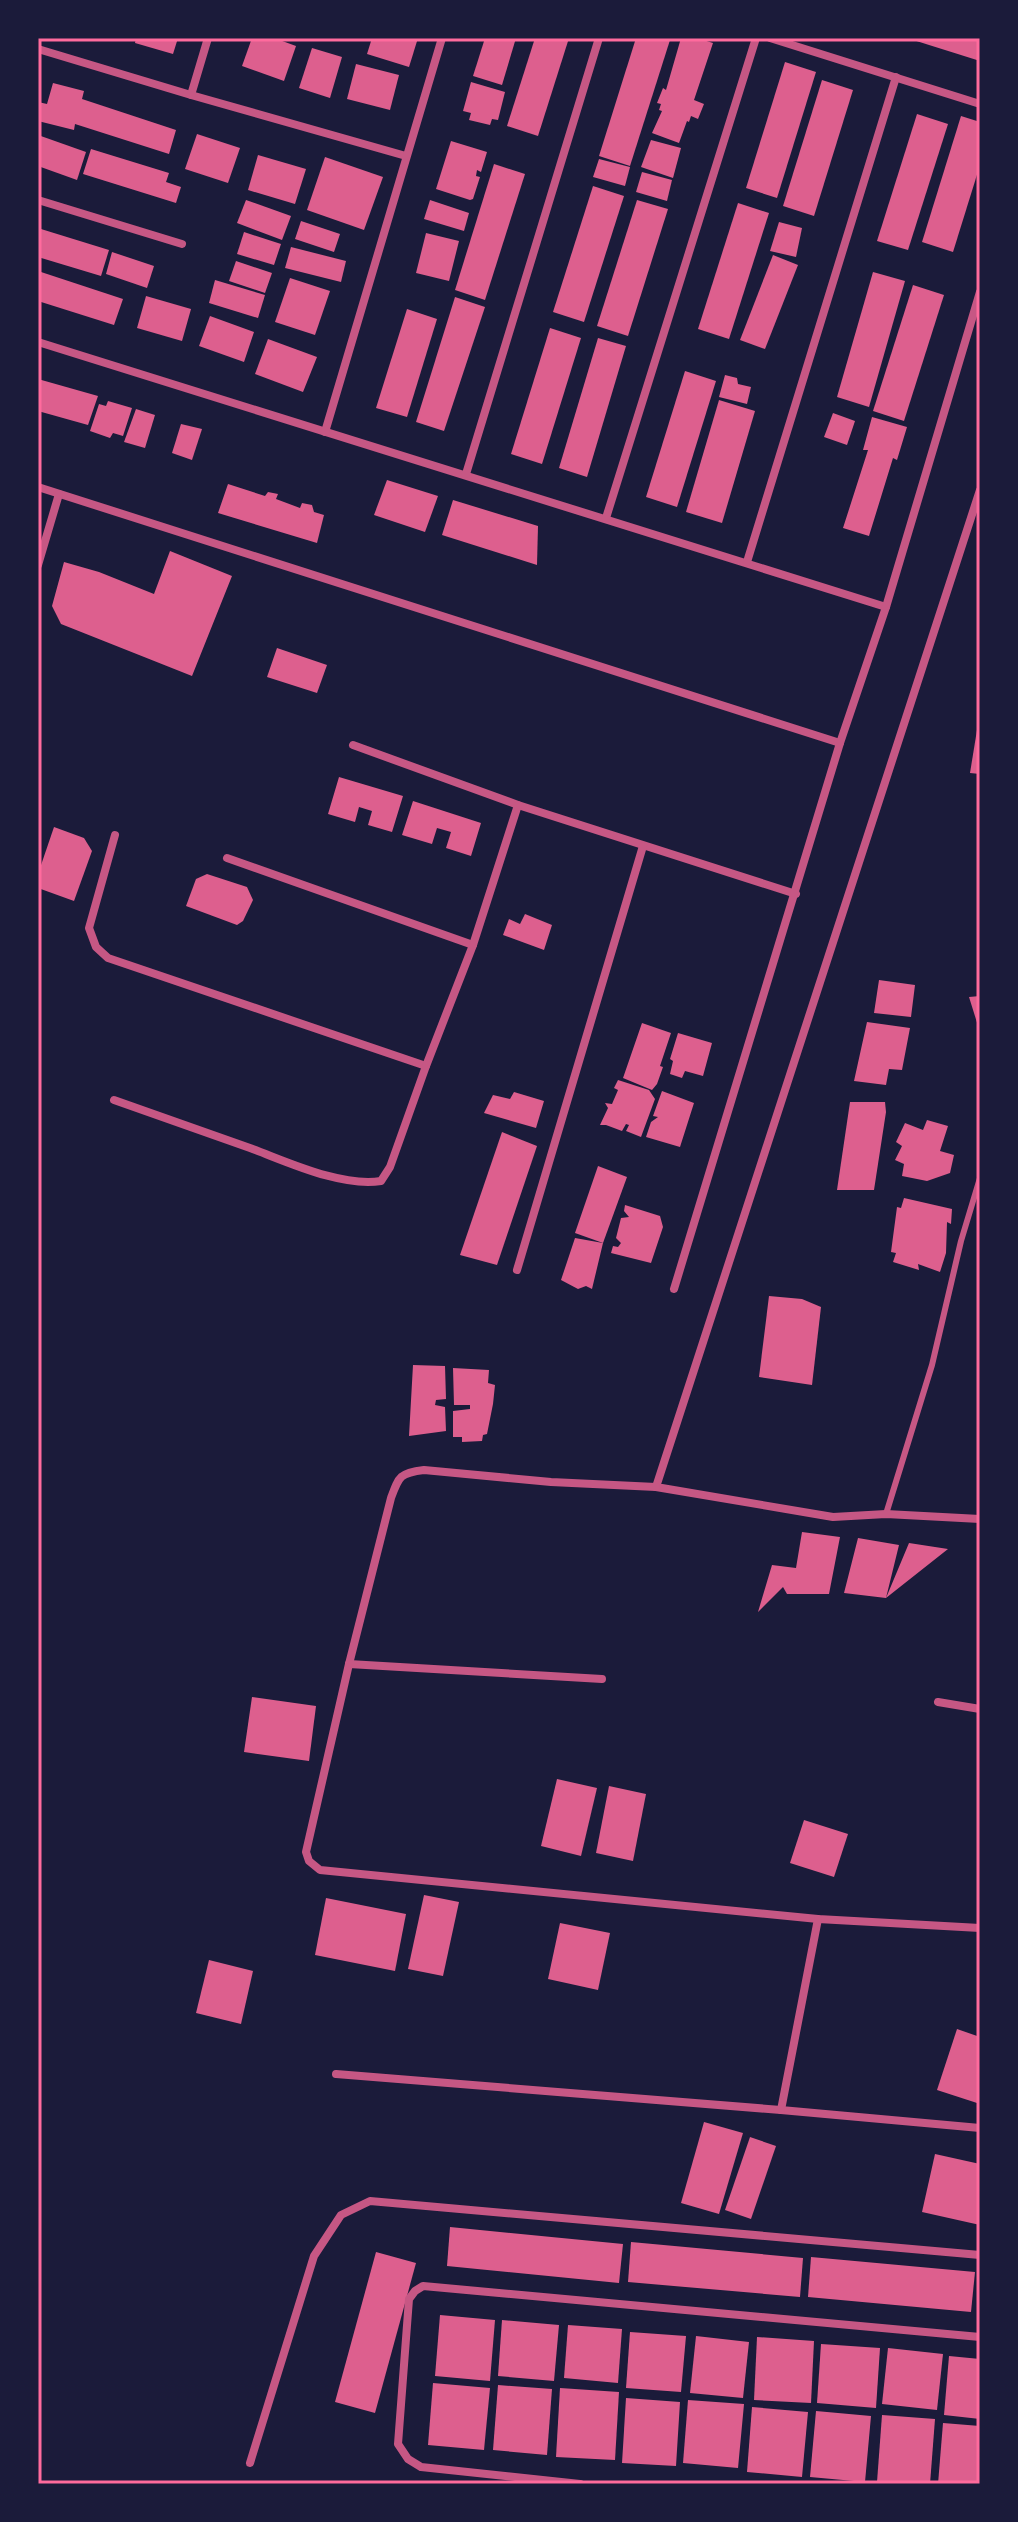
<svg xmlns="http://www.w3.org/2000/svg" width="1018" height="2522" font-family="'Work Sans',sans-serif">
<rect width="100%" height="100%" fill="#1b1b3a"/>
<g fill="#dd5f8e">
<polygon points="136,38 178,38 173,54 135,43"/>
<polygon points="252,38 274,38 296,46 284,81 242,66"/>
<polygon points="372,38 418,38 409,67 367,54"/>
<polygon points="485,38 516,38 502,85 473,76"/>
<polygon points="535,38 569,38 538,136 507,126"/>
<polygon points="636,38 670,40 630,166 599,156"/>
<polygon points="681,38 697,38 713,43 694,100 704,104 698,119 691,116 689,122 687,121 679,143 652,133 662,111 659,110 661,104 657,103 663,88 666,90"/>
<polygon points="910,38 980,38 980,61 910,39"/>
<polygon points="312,48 342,57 330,98 299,88"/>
<polygon points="785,62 816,72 777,198 746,188"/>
<polygon points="356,64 399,75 390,110 347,99"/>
<polygon points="822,80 853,90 814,216 783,206"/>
<polygon points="471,82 505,92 498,120 492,119 490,125 469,120 471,113 463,111"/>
<polygon points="53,83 84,91 82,99 176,130 169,154 75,124 74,130 38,121 38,102 47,104"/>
<polygon points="917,114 948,124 908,250 877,241"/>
<polygon points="961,116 980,122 980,165 953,252 922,242"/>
<polygon points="197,134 240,148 228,183 185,169"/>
<polygon points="38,135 86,152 77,180 38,166"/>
<polygon points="651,140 681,148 673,178 641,167"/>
<polygon points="451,141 487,152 481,172 477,170 476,176 480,177 473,199 470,200 436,189"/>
<polygon points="91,149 169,173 166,182 181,187 176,203 83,174"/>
<polygon points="258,155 306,169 295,204 248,190"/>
<polygon points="325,157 383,177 364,230 307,210"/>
<polygon points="599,159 630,167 625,186 593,177"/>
<polygon points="494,164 525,174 485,300 455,290"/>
<polygon points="642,172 672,180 667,201 636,192"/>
<polygon points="593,186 624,196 584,322 553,312"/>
<polygon points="246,200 291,216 282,240 237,223"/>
<polygon points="430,200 469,213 464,231 424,219"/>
<polygon points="637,200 668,209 628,336 597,326"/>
<polygon points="738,203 769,213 729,339 698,329"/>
<polygon points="301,221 340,234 334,252 295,239"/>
<polygon points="779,222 802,228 796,257 770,251"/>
<polygon points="41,229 109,250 101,276 38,257 38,239"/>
<polygon points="244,232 281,244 274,265 237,254"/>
<polygon points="426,233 459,241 449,281 416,273"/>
<polygon points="291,247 346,261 341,282 285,268"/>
<polygon points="112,252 154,266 147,288 106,274"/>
<polygon points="773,255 798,265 765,349 740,340"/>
<polygon points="236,261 272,273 265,293 229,281"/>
<polygon points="38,271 123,299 114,325 38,301"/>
<polygon points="873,272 905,281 869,407 837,397"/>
<polygon points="290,278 330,291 315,335 275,322"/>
<polygon points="215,280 265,295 258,318 209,303"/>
<polygon points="913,285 944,295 904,421 873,411"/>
<polygon points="146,296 191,309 182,341 137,328"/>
<polygon points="455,297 485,307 444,431 416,422"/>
<polygon points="407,309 437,319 407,417 376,408"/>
<polygon points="210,316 254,332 244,362 199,346"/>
<polygon points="550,328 581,338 542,464 511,454"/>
<polygon points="598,338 626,346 587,477 559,468"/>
<polygon points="268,339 317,357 303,392 255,374"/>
<polygon points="685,371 716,381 677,507 646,497"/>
<polygon points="725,375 737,378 738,384 751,387 747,404 719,397"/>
<polygon points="38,379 98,396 88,425 38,411"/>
<polygon points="719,400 755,411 722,523 686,512"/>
<polygon points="108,401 132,408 123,436 113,433 110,438 90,431 99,404 106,406"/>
<polygon points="136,409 155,415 145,448 124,442"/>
<polygon points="833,413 855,421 847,445 824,437"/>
<polygon points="872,417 907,427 897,460 893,458 869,536 843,528 868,450 863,450"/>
<polygon points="181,424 202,429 192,460 172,453"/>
<polygon points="387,480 438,496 425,532 374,515"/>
<polygon points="228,484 265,496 268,492 278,494 276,499 300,508 302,503 312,505 314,512 324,515 317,543 218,513"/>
<polygon points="453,500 538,526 537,565 442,535"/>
<polygon points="170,551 232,576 192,676 61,624 52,606 64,562 99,572 154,594"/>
<polygon points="277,648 327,665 317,693 267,677"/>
<polygon points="977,730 980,731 980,774 970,773"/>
<polygon points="339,777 403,796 392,832 368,825 372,811 359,807 355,822 328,814"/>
<polygon points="413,801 481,823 471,856 446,848 451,832 437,828 432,844 402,835"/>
<polygon points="54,827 84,838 92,851 74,901 38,888 38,874"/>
<polygon points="207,874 247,887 253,900 243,921 237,925 186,906 196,879"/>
<polygon points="525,914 552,925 544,950 503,935 509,919 520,924"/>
<polygon points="879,980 915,985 911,1017 874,1013"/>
<polygon points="980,996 980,1029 979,1029 969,997"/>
<polygon points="867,1022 910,1028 902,1070 889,1069 886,1085 854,1081"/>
<polygon points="642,1023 671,1033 660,1066 663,1067 657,1084 652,1090 623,1078"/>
<polygon points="678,1033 712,1043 703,1076 685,1071 682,1078 670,1074 673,1061 670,1059"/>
<polygon points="618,1080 649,1090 655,1099 641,1137 626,1131 629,1125 626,1124 622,1131 606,1125 600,1125 608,1108 605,1103 612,1104 618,1090 614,1088"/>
<polygon points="662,1091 694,1103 680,1147 646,1137 651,1122 658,1117 653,1116"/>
<polygon points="514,1092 544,1101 536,1128 484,1113 493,1095 510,1099"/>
<polygon points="850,1102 885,1102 886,1112 874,1190 837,1190"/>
<polygon points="927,1120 948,1126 940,1151 954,1155 950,1173 927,1181 902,1176 904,1164 895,1160 902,1146 896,1142 905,1123 923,1130"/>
<polygon points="502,1132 537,1146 497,1265 460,1255"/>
<polygon points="598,1166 627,1177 603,1243 575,1233"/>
<polygon points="904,1198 952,1209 951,1224 947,1222 946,1253 940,1272 918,1264 919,1270 893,1262 896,1253 891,1252 897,1207 901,1208"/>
<polygon points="625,1205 660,1216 663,1227 651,1263 611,1253 613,1246 618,1247 621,1243 616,1238 621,1218 629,1217 624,1211"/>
<polygon points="575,1238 603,1243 592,1289 586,1286 578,1289 561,1280"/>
<polygon points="769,1296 802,1299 821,1307 812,1385 759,1377"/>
<polygon points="413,1365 445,1366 446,1399 436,1400 435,1405 445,1407 446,1431 409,1436"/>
<polygon points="453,1368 489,1370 488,1383 495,1385 493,1404 487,1434 483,1435 482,1441 462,1442 462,1437 453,1437 453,1411 470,1409 470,1405 454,1405"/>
<polygon points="802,1532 840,1537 829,1594 787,1594 783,1587 758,1612 772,1565 796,1568"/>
<polygon points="858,1538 899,1545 886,1598 909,1543 948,1549 886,1598 844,1593"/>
<polygon points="252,1697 316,1706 309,1761 244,1752"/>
<polygon points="557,1779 597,1788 581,1856 541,1846"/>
<polygon points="609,1786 646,1794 633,1861 596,1853"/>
<polygon points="804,1820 848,1834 834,1877 790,1863"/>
<polygon points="424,1895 459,1902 443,1976 408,1969"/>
<polygon points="326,1898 406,1914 395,1971 315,1955"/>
<polygon points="560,1923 610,1933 598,1990 548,1979"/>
<polygon points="209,1960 253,1971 241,2024 196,2013"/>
<polygon points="957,2029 980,2037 980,2095 977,2103 937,2090"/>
<polygon points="704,2122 743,2133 719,2214 681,2203"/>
<polygon points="750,2137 776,2146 751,2219 725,2210"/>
<polygon points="935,2154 980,2164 980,2225 922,2212"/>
<polygon points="450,2227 623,2244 619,2283 447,2266"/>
<polygon points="631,2242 803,2258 800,2297 628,2282"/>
<polygon points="376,2252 416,2263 375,2413 335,2402"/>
<polygon points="811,2257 975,2272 971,2312 808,2297"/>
<polygon points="440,2315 495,2320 490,2381 435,2376"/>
<polygon points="502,2320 559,2325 554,2381 498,2376"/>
<polygon points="568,2325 622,2329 618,2383 564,2378"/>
<polygon points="630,2332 686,2336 681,2392 626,2388"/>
<polygon points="696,2336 749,2342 743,2398 690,2393"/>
<polygon points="757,2337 814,2341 811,2403 754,2400"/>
<polygon points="821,2344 880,2348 876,2408 817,2403"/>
<polygon points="888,2348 943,2354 937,2410 882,2404"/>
<polygon points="949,2356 980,2359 980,2419 944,2415"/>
<polygon points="433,2383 490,2388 484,2450 428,2445"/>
<polygon points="498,2385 552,2389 547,2455 493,2450"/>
<polygon points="560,2388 619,2392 615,2460 556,2457"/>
<polygon points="626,2398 680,2402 676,2466 622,2463"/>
<polygon points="688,2400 744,2404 738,2468 683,2463"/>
<polygon points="752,2407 808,2412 802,2477 747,2472"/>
<polygon points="816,2411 871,2416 865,2482 810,2477"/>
<polygon points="882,2415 935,2419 930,2484 877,2482"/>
<polygon points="943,2423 980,2426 980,2484 938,2484"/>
</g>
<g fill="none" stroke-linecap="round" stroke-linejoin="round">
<polyline stroke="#c65784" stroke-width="6" points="886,1514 932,1365 961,1241 980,1178"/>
<g stroke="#c65784" stroke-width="8">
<polyline points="770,38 980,104"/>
<polyline points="38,49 191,95 406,156"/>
<polyline points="191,95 208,38"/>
<polyline points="38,200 182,244"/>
<polyline points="38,342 886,607"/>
<polyline points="325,432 442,38"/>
<polyline points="466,474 599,38"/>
<polyline points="38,487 840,743"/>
<polyline points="980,490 656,1487 833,1517 886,1514 980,1519"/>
<polyline points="606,518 756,38"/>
<polyline points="747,562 896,77"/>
<polyline points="38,565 59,494"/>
<polyline points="353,745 518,805 796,894"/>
<polyline points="115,835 89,928 96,947 108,958 426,1066"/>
<polyline points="227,858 473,945"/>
<path d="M 114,1100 C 159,1116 204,1132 250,1148 C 288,1162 340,1187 381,1181 L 390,1167 L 426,1066 L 473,945 L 518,805"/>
<polyline points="517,1270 643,846"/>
<polyline points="674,1289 840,743 886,607 980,292"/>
<path d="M 656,1487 L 551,1482 L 424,1470 C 400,1473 399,1476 391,1498 L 349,1664 L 306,1852 L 309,1861 L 320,1870 L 818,1919 L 980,1928"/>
<polyline points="349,1664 602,1679"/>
<polyline points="938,1702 980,1709"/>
<polyline points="818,1919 781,2110 980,2128"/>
<polyline points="336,2074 781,2110"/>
<polyline points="250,2463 314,2256 341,2215 370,2201 980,2255"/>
<polyline points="580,2484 421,2467 408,2459 398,2444 409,2299 415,2291 423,2286 980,2337"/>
</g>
</g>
<rect width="1018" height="2522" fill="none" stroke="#1b1b3a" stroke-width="80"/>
<rect x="40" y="40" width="938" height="2442" fill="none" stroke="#ff6b9d" stroke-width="3"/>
</svg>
